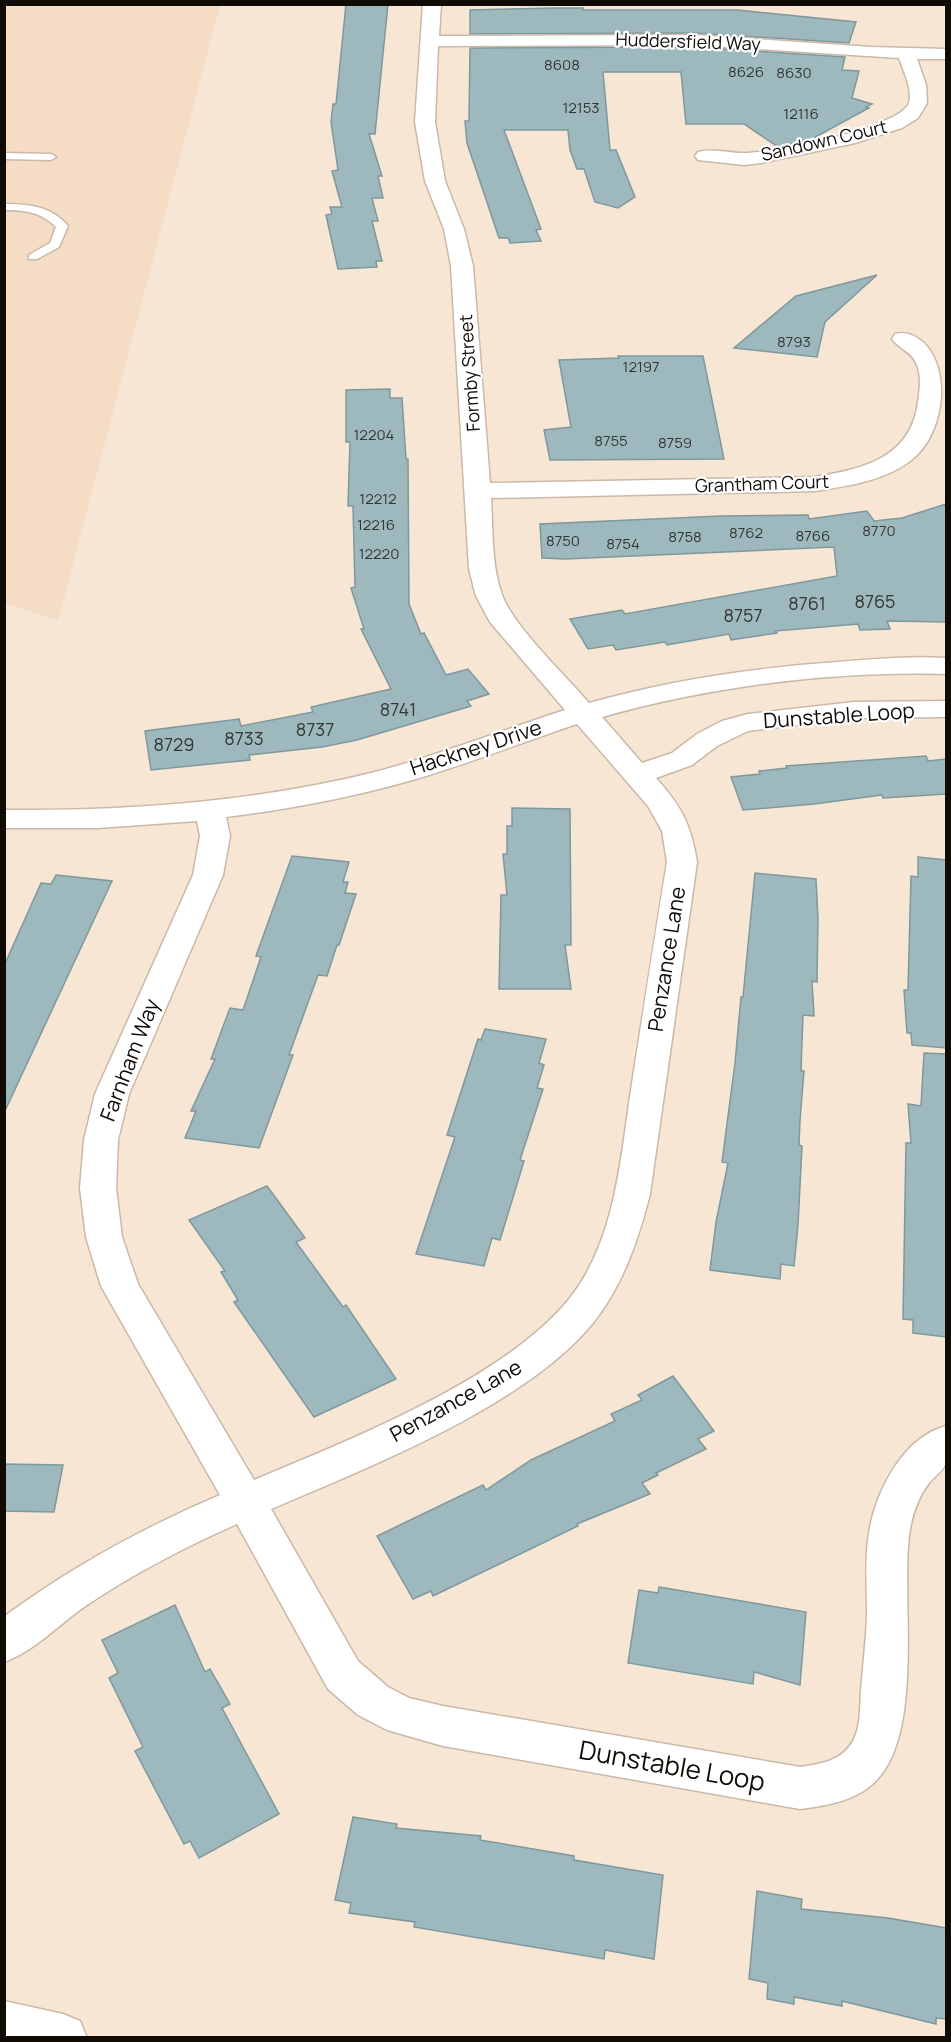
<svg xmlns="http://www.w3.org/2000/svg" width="951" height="2042" font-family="Manrope,sans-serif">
<rect width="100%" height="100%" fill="#f8e6d5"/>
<polygon fill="#f4dcc5" points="5,5 220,5 58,621 5,603"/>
<g fill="#9eb9be" stroke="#7e989d" stroke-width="1.5">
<polygon points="346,4 388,4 375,134 369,134 382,176 378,176 383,198 372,198 378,221 372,221 382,261 376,261 377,267 338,269 326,215 332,214 330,207 342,207 332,171 338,170 331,122 333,104 336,104"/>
<polygon points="554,8 583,8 583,10 738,10 856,22 849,43 695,33 470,34 470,10"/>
<polygon points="695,47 845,57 842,70 859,71 852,98 872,104 866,107 869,108 810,140 778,147 744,124 686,124 681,72 603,72 610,150 616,150 635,197 618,208 595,202 584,169 577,169 570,150 568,130 504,130 541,229 536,230 541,241 510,243 508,238 499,238 467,143 465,121 469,121 470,48"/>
<polygon points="877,275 825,322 817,357 734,348 796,296"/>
<polygon points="618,356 703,356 724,459 550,460 544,430 571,427 559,360 619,358"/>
<polygon points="390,389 390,398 402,398 406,459 408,459 409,604 421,634 424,633 446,675 468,669 489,694 467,701 471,706 357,740 322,747 249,755 250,760 151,770 145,731 239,719 241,726 313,712 311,707 391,689 361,629 364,629 351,588 355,587 353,506 348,506 350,442 346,442 346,390"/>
<polygon points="946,504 946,622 887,621 890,629 860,630 858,624 775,631 777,633 731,640 729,634 667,645 665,642 616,650 613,645 588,649 570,619 622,610 625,614 837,576 834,547 566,559 542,558 540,524 721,516 808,515 809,519 867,511 874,521 902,518"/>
<polygon points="926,756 928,761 946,759 946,794 883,798 882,795 814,804 743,810 731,777 760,774 759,771 787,768 786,766"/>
<polygon points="512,808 570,809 571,945 565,945 571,989 499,989 501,895 507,895 503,854 507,854 507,826 512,826"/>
<polygon points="292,856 349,862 343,882 348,882 345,893 356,894 339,945 337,945 327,976 318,975 289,1055 293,1055 259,1148 185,1138 196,1111 191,1111 215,1059 211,1059 230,1008 243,1010 261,957 256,956"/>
<polygon points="918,857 946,860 946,1048 912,1045 911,1033 907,1033 904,990 908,990 911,876 918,877"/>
<polygon points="755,873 816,879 818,919 817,982 812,981 814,1016 803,1015 801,1071 804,1071 800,1120 799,1145 802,1146 798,1225 794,1266 781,1264 780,1279 710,1270 716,1222 728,1163 722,1162 735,1063 741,997 743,997"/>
<polygon points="56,875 112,881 4,1113 4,966 41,883 51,884"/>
<polygon points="485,1029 546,1039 539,1063 544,1065 537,1088 543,1089 520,1160 524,1161 500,1240 492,1238 484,1266 416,1254 455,1137 447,1135 478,1039 481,1040"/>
<polygon points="924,1053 946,1054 946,1337 913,1333 913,1320 903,1319 906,1143 911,1143 908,1104 921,1106"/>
<polygon points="267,1186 305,1238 296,1242 343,1307 346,1305 396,1379 314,1417 234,1302 238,1300 221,1272 225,1271 189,1220"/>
<polygon points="673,1376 714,1431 698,1439 706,1449 656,1473 658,1475 642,1483 650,1494 577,1524 578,1526 433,1596 431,1591 413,1599 377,1536 483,1485 486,1490 531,1460 615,1421 611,1414 642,1400 638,1395"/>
<polygon points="4,1464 63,1465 54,1512 4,1511"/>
<polygon points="659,1587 806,1612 800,1685 754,1672 753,1684 628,1663 639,1590 658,1593"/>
<polygon points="175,1605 205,1672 210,1669 230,1704 222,1708 279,1814 199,1858 190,1841 184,1844 135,1751 143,1747 109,1678 118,1673 102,1640"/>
<polygon points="353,1817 397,1824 396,1828 481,1836 480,1840 574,1856 574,1860 663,1875 654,1959 605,1950 604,1959 414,1927 415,1922 349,1913 351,1903 335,1900"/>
<polygon points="757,1891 802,1899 801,1909 888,1918 946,1928 946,2019 936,2018 936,2024 842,2001 842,2006 794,1997 794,2004 767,1999 768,1983 749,1979"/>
</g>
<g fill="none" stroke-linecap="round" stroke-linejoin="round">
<g stroke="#cab8a8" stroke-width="3">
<g id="lane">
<polygon points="4,153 51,154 56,157 51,160 4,159"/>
<path d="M 4,204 C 29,204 51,206 68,226 L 59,247 L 37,259 L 29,259 L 29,255 L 50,243 L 56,227 C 41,212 25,210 4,210 Z"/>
</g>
</g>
<g stroke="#cab8a8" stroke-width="3">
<g id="street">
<path d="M 423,4 L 441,4 L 439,36 L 695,35 L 871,47 L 946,49 L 946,59 L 917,59 L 926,85 L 927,103 L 918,118 L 902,128 L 855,143 L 761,163 L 744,165 L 698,160 L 695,156 L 698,152 C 713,148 729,153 744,153 C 771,153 900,128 909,103 C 913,90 903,70 899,58 L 695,45 L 438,46 L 435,122 L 445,181 L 464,229 L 473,266 L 490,483 L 815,477 C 863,469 911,458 918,402 C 920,389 922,373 915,361 C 910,351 898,348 892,339 L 895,334 C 907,331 915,336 924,343 C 951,371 944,428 917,455 C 891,480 849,486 815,491 L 491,498 C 493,530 491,564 502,595 C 514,627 565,675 589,703 C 670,680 753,668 837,662 C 873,659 910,656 946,658 L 946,674 C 832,671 712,686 602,717 L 642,763 L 672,753 L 697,734 L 722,721 L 748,714 L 853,702 L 946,701 L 946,717 L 853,718 L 748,731 L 717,746 L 692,765 L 656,778 C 681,806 691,824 697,862 L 650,1194 C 639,1237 625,1279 599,1315 C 536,1402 369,1467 271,1509 L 358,1661 L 388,1687 L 409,1698 L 443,1706 L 800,1767 C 821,1764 843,1761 854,1739 C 861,1725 860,1705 861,1690 C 863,1666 866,1641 867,1617 C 867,1591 865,1565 868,1540 C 873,1496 901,1438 946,1426 C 946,1437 949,1451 946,1462 C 945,1469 934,1477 929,1483 C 919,1496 913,1512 910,1529 C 899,1595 928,1742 869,1787 C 850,1802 823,1806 800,1809 L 443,1746 L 387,1730 L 358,1715 L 328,1689 L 237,1524 C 185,1547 135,1573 87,1605 C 60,1623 35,1651 4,1662 L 4,1617 L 9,1613 C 75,1565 145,1527 220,1495 L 101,1286 L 86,1237 L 80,1188 L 84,1140 L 95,1094 L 193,875 L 200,836 L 197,821 L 98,828 L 4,828 L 4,810 C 130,811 257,802 379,771 C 442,754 503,730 565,710 L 490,622 L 476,596 L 469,569 L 451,266 L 444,229 L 425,181 L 415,122 ZM 577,724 L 648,806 L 662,831 L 667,862 C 655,934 644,1006 633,1077 C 621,1150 618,1233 573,1294 C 511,1377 349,1440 254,1480 L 138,1284 L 122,1237 L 116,1188 L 118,1140 L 129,1094 L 223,875 L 230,836 L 226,817 C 290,809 354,797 416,779 C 470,763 523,742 577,724 Z"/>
<polygon points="4,2001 63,2014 80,2021 87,2038 4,2038"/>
</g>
</g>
<use href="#lane" fill="#fff" fill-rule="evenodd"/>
<use href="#street" fill="#fff" fill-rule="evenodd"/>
</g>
<g text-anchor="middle" stroke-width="4.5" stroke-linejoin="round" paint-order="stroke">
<g font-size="15" fill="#343634">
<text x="562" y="70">8608</text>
<text x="746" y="77">8626</text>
<text x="794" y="78">8630</text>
<text x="581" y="113">12153</text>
<text x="801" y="119">12116</text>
<text x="794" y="347">8793</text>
<text x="641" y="372">12197</text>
<text x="374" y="440">12204</text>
<text x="611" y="446">8755</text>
<text x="675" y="448">8759</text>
<text x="378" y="504">12212</text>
<text x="376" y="530">12216</text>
<text x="879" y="536">8770</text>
<text x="746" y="538">8762</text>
<text x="813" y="541">8766</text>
<text x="685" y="542">8758</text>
<text x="563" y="546">8750</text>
<text x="623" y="549">8754</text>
<text x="379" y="559">12220</text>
</g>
<g font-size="18" fill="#110b06" stroke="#fff">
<text transform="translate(688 42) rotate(2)" y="6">Huddersfield Way</text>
<text transform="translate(824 141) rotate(-13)" y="6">Sandown Court</text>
<text transform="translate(470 373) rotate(-94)" y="6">Formby Street</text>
<text transform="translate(762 484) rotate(-2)" y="6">Grantham Court</text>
</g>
<g font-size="18" fill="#343634">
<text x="875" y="608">8765</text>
<text x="807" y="610">8761</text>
<text x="743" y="622">8757</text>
<text x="398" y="716">8741</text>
<text x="315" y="736">8737</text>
<text x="244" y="745">8733</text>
<text x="174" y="751">8729</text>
</g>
<g font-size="21" fill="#110b06" stroke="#fff">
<text transform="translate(839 716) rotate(-4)" y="7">Dunstable Loop</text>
<text transform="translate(476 748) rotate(-18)" y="7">Hackney Drive</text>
<text transform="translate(667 959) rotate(-81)" y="7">Penzance Lane</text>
<text transform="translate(130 1060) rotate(-69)" y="7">Farnham Way</text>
<text transform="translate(456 1401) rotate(-29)" y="7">Penzance Lane</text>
</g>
<g font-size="26" fill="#110b06" stroke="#fff">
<text transform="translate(672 1766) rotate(10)" y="9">Dunstable Loop</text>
</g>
</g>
<rect width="951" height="2042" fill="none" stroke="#110b06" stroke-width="12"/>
</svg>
